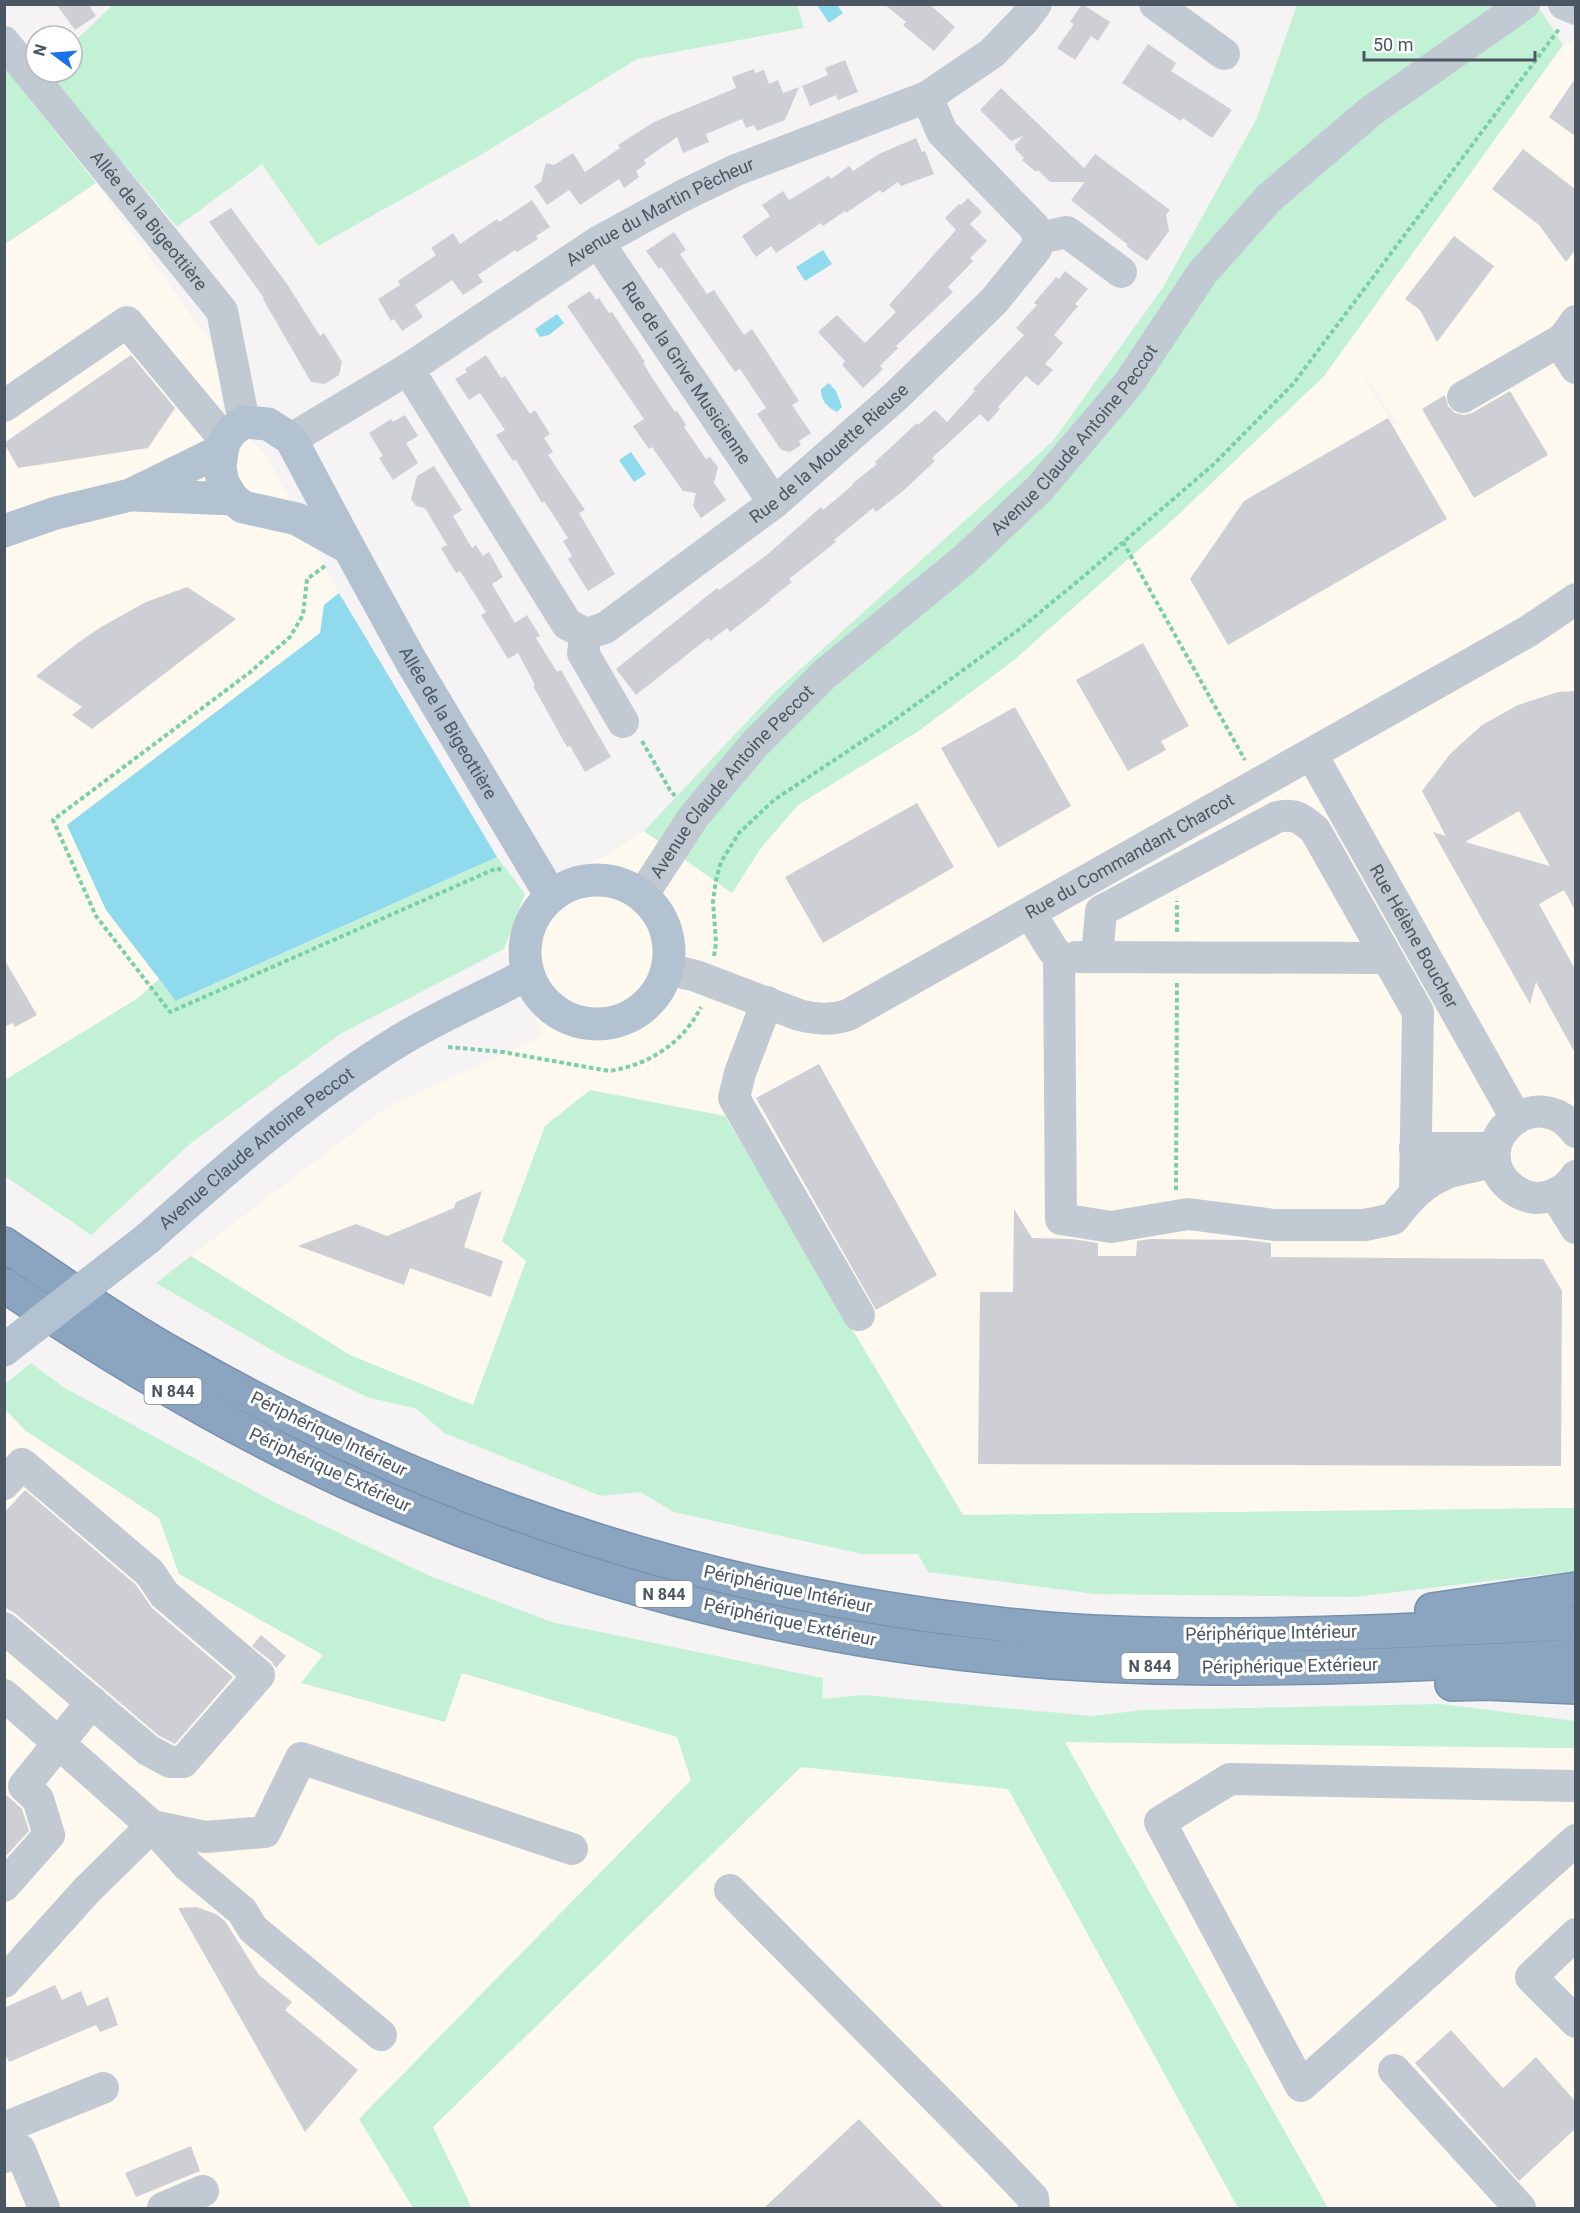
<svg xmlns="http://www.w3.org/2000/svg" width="1580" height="2213" font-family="Roboto,sans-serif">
<rect width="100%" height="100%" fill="#f5f3f3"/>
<g fill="#fdf9ef" fill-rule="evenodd">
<path d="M 1575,41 L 1575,1508 L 963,1515 L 725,1116 L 590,1090 L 544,1126 L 526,1261 L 473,1405 L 350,1355 L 191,1256 L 385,1108 L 543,1036 L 504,949 L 525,894 L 601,858 L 644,831 L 732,893 L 761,848 L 798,805 L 917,732 L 1013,661 L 1324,376 L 1563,45 ZM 1353,357 L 1397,423 L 1392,425 Z"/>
<polygon points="96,183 216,350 223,412 267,456 339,593 324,605 321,633 67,825 106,910 159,979 138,998 5,1080 5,244"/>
<polygon points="4,1409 26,1432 159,1518 179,1574 323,1655 301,1682 444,1722 462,1673 677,1736 731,1729 1090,1743 1575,1748 1575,2208 5,2208"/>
</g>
<g fill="#c3f1d5">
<polygon points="797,4 804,28 637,59 479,156 318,246 262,164 177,227 46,72 72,72 72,44 113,5"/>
<polygon points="1297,5 1537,5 1563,45 1324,376 1177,516 1013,661 917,732 798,805 761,848 732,893 644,831 774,693 1052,442 1162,289 1257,118"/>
<polygon points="5,68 96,183 5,244 4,244"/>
<polygon points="497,857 525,894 504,949 340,1034 191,1143 91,1235 5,1176 5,1080 138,998 159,979 177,1001"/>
<polygon points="590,1090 725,1116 963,1515 1575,1508 1575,1571 1353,1597 1095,1594 928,1572 918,1554 862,1554 674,1512 640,1492 601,1496 444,1433 417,1409 367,1397 282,1356 156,1283 191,1256 350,1355 473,1405 526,1261 502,1241 545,1126"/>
<polygon points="31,1363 63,1387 276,1503 430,1576 552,1622 823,1678 822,1699 863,1695 1092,1716 1144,1710 1441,1704 1575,1721 1575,1748 1065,1742 1328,2208 1238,2208 1008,1789 801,1767 433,2127 471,2206 469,2208 413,2208 359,2119 691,1780 677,1737 462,1673 445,1722 301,1683 323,1655 179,1574 159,1518 26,1431 5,1409 5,1384"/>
</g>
<g fill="#90daee">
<polygon points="817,5 837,5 843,13 829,23"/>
<polygon points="823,250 832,264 805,281 796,267"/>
<polygon points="557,314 564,323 549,335 540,337 535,329"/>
<path d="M 829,383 L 836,391 L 842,407 L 837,412 C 828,408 820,400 821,389 Z"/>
<polygon points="631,452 646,474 634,482 619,460"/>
<polygon points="339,593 497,857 176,1001 106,910 67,825 320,633 324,605"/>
</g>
<g fill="#cdcfd5" fill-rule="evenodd">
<polygon points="56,4 88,4 96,16 75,30"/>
<polygon points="884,4 929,4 955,27 934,51 903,25 906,22"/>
<polygon points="1082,4 1110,22 1098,41 1091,36 1075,60 1057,48 1074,24 1070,22"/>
<polygon points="1148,44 1176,63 1171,71 1232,110 1212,138 1183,118 1181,121 1122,83"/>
<polygon points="845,60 858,92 838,100 836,95 810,106 802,86 828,75 825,68"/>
<polygon points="754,69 755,73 764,70 769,84 778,80 783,93 799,87 785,120 757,131 754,125 746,128 742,119 706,134 709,142 683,153 677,137 644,160 646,164 636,171 639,177 624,188 619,179 580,205 569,190 547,205 534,186 541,182 546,163 554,165 573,153 585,172 620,148 618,145 654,122 736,88 732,77"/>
<polygon points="1575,79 1575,136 1549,117"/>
<polygon points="1001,88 1084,168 1095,154 1170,210 1166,215 1169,231 1147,261 1126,246 1128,245 1071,200 1085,182 1050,182 1038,170 1036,172 1022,160 1024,158 1015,149 1016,147 1015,145 1023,136 1011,141 980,110"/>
<polygon points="916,138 922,152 925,151 934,174 901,186 898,182 882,193 880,190 846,213 845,211 823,226 821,223 776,253 771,246 756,257 742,236 770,216 762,205 783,191 789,200 829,176 831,179 849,166 853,171 879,154"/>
<polygon points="1523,149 1575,189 1575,250 1566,262 1539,225 1492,189"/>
<polygon points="968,198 982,212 970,224 987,241 970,258 973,261 948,287 953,292 896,346 898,348 880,366 883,369 863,388 842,365 845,361 818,332 837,315 865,343 896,312 889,305 956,230 945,218 959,204 961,205"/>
<polygon points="532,200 550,227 536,236 538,239 517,252 515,250 478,275 483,282 463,295 452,280 415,305 423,317 402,331 394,319 391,321 378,299 400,285 398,281 436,255 431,248 453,233 460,244 497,219 499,222"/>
<polygon points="231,208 287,284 320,336 324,333 342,362 339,375 325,384 311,382 263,299 264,298 209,222"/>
<polygon points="674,232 686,250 680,254 707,294 714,290 744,335 752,329 799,401 792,405 811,433 799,441 801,445 790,452 781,450 757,414 766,408 740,369 735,372 661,267 659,269 646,251"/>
<polygon points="1454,236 1494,266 1437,342 1420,310 1405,299"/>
<polygon points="1065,271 1088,289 1075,304 1078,306 1054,335 1063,343 1045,364 1053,370 1038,386 1026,376 998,407 1000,409 988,422 980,414 932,458 935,461 903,491 876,512 873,508 834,540 836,542 789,579 792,582 770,599 771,600 730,632 727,628 710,641 708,638 636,695 616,669 717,588 719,590 768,554 821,507 823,510 853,485 852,484 877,464 875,462 917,423 918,425 935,410 947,422 975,391 973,389 1024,335 1016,328 1037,305 1034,303 1056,277 1059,279"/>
<polygon points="590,291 596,300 599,298 609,313 612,312 645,362 643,363 653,379 675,412 677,411 686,425 684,427 706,459 710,457 718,467 714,483 726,500 701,518 693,506 696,493 683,491 652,447 649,449 633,426 644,419 567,306"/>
<polygon points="131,355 175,408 148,448 18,468 4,443"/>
<polygon points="486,355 501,378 505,376 530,414 535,410 550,434 544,438 553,452 548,455 585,510 579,513 615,574 588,591 568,559 572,556 563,541 568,538 544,501 542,503 516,460 513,461 496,435 505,430 480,393 469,400 455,379 467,372 465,369"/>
<polygon points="1510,391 1548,455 1474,498 1422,409 1445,395 1448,406 1455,413 1464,415 1472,413"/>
<polygon points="405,415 418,436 406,443 418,463 393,480 379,458 383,456 369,433 391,419 393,422"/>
<polygon points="1388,418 1447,519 1228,645 1190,579 1244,501"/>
<polygon points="434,466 462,510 453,516 472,548 476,545 483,556 489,552 498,568 503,577 492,584 515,623 527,615 540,636 536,638 557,672 561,670 611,757 585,772 570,746 567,747 533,686 535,685 518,653 508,659 481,615 486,612 460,571 456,573 441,548 447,545 425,508 416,506 411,499 417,476"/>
<polygon points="187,587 236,619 92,729 72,715 82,707 36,676 79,642 101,627 146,602"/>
<polygon points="1143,643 1189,726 1161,741 1166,750 1128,771 1076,680"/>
<path d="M 1575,691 L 1575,910 L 1564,890 L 1539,904 L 1575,969 L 1575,1053 L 1536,982 L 1530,1004 L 1433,832 L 1446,836 L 1422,791 L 1451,753 L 1482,725 L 1518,705 L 1558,692 ZM 1519,811 L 1550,866 L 1465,842 Z"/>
<polygon points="1015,707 1071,806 998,848 941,748"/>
<polygon points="917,803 954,867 823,943 785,877"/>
<polygon points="4,959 37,1015 15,1027 13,1023 4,1027"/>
<polygon points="819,1064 937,1275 876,1310 756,1098"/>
<polygon points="482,1191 464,1247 503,1261 491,1297 410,1268 404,1285 298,1246 356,1224 387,1236 454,1208 456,1202"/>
<polygon points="1014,1209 1032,1238 1072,1239 1098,1243 1098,1256 1136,1256 1137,1241 1150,1239 1247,1240 1271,1243 1271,1257 1543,1259 1562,1291 1561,1466 978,1464 980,1292 1013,1292"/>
<polygon points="25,1490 136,1585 152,1608 233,1677 175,1744 158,1735 16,1614 4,1607 4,1513"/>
<polygon points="261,1635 286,1656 276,1668 271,1661 252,1646"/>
<polygon points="4,1793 22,1809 29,1831 4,1858"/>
<polygon points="197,1907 216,1914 225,1921 259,1975 292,2002 285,2010 358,2070 305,2132 178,1908"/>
<polygon points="55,1985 62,2000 81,1991 87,2006 108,1997 118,2025 100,2032 96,2025 9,2062 4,2052 4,2008"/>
<polygon points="1451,2030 1503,2088 1536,2057 1575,2101 1575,2129 1519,2181 1415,2063"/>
<polygon points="859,2119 944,2208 764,2208"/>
<polygon points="191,2146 200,2171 136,2197 125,2173"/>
</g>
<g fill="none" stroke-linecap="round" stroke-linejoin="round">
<g stroke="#7690ad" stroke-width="36">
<g id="highway">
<path d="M 4,1244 C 61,1283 118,1323 178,1357 C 411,1490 663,1578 928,1615 C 972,1621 1016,1627 1060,1630 C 1232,1642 1404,1630 1576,1623"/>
<path d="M 4,1285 C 114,1359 228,1428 349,1483 C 562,1579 795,1641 1028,1660 C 1210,1675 1394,1666 1576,1656"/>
<polyline points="1432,1610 1576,1589"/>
<polyline points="1452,1684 1486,1683 1576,1687"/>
</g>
</g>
<g stroke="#7ad0a6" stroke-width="4" stroke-dasharray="4.5 3" stroke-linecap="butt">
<polyline points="1123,542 1245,760"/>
<polyline points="325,566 307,579 303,615 290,637 249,673 53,820 96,916 170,1012 497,868 503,871"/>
<polyline points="642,741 670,790 675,796"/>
<polyline points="1177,932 1177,901"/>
<polyline points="714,956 716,943 713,901 716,880 721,862 739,833 774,800 893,721 1021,628 1084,576 1214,464 1293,384 1559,29"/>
<path d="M 448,1047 L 503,1052 L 609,1071 C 649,1065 683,1043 701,1007"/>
<polyline points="1176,1190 1177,982"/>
</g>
<g stroke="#c1cad2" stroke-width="32">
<polyline points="1155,4 1224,54"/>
<polyline points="1564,4 1576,9"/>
<path id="s1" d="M 4,42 L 222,311 L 244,422"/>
<polyline points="1039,238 1067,232 1121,272"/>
<path id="s2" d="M 598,242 L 774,503"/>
<polyline points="1576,321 1563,339 1567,354 1576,368"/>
<path id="s3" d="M 408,369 L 567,624 L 586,634 L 605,628 L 774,503 L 896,396 L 994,301 L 1036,249 L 1039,238 L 1034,227 L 942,132 L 927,97"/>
<polyline points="1463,397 1563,339"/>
<polyline points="4,406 127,322 225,440"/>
<path id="s4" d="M 291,439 L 408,369 L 598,242 L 682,196 L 736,170 L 927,97 L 992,53 L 1024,20 L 1036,4"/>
<polyline points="586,634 583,653 623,722"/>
<path id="s5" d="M 1312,755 L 1516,1118"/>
<path id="s6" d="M 642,896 L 694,816 L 754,745 L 826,673 L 964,560 L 1040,488 L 1129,383 L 1203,272 L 1269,198 L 1371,111 L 1524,4"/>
<path d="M 1030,913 L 1053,950 L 1059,956 L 1061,1219 L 1111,1227 L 1188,1214 L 1274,1225 L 1365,1225 L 1393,1219 C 1410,1197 1423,1182 1450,1172 C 1466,1166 1481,1168 1495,1158"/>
<polyline points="1076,957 1387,958"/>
<path d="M 1097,957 L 1101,911 L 1277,817 C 1295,813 1302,819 1315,830 L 1418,1012 L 1415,1191"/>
<path id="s7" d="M 667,969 L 696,976 L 799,1015 C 817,1019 830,1021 848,1015 L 1527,632 L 1576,599"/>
<polyline points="767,1002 740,1073 734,1098 859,1315"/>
<path d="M 1576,1132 C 1538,1079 1465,1141 1507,1184 C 1515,1192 1525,1197 1536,1198 C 1553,1198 1567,1190 1576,1176"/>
<polyline points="1415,1148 1495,1148"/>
<polyline points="1555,1194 1576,1228"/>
<polyline points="4,1484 22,1464 150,1573 164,1594 259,1675 183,1762 170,1762 148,1750 4,1628"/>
<polyline points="4,1695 152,1826 188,1866 242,1911 253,1929 381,2035"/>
<polyline points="1576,1786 1230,1779 1160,1822 1301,2086 1576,1840"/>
<polyline points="152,1826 205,1837 265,1832 301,1758 572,1849"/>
<polyline points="4,1886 49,1835 38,1799 24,1786 92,1702"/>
<polyline points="730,1890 992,2155 1033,2198 1034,2208"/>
<polyline points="1576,1934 1531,1977 1576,2022"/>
<polyline points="4,1982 87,1890 152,1826"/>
<polyline points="1394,2070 1520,2208"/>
<polyline points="11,2125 103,2088"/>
<polyline points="4,2157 20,2150 44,2208"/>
<polyline points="163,2208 203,2191"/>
</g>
<g stroke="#b3c2d1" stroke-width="33">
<polygon points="244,422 268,424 291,439 349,548 297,519 243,507 233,499 223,483 220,468 222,450 225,440 233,430"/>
<polyline points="135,495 233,499"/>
<polyline points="4,531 56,513 130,495 222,450"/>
<path id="s8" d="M 349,548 L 411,661 L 551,896"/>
<circle cx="597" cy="952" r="72"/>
<path id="s9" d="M 147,1239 C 228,1167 309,1096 402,1039 C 442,1015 486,996 528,974"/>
</g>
<use href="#highway" stroke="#8ba5c1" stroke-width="33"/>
<polyline stroke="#b3c2d1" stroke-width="33" points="4,1350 147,1239"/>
</g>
<g text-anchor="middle" stroke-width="6" stroke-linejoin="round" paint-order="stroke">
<g fill="#fff" stroke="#808990" stroke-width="1.5">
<rect x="144.5" y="1378" width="57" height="26" rx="4.5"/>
<rect x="635.5" y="1581" width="57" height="26" rx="4.5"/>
<rect x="1121.5" y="1653" width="57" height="26" rx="4.5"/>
</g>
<g font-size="16" font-weight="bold" fill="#4a5661">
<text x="173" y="1397">N 844</text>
<text x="664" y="1600">N 844</text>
<text x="1150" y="1672">N 844</text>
</g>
<g font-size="18" fill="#4a5661" stroke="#fff">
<text dy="6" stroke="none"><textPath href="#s4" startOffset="434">Avenue du Martin Pêcheur</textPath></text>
<text dy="6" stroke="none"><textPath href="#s1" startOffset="230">Allée de la Bigeottière</textPath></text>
<text dy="6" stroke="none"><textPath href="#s2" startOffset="158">Rue de la Grive Musicienne</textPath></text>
<text dy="6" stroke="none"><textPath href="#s6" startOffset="632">Avenue Claude Antoine Peccot</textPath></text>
<text dy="6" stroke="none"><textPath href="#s3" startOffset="626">Rue de la Mouette Rieuse</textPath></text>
<text dy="6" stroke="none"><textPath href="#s8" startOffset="201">Allée de la Bigeottière</textPath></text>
<text dy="6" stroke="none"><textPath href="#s6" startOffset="146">Avenue Claude Antoine Peccot</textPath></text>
<text dy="6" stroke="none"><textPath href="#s7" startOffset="513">Rue du Commandant Charcot</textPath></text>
<text dy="6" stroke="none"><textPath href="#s5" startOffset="208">Rue Hélène Boucher</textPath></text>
<text dy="6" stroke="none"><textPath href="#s9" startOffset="142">Avenue Claude Antoine Peccot</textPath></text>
<text transform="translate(329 1434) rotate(26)" y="6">Périphérique Intérieur</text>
<text transform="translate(330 1470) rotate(25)" y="6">Périphérique Extérieur</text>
<text transform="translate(788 1589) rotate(12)" y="6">Périphérique Intérieur</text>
<text transform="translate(790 1622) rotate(12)" y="6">Périphérique Extérieur</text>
<text transform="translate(1271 1633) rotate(-1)" y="6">Périphérique Intérieur</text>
<text transform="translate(1290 1666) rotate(-1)" y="6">Périphérique Extérieur</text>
</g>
</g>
<rect width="1580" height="2213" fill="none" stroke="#4a5661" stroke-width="12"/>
<g transform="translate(54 54) rotate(286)"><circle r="28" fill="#ffffff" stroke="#b7bbc0" stroke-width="1.5"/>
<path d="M0-4.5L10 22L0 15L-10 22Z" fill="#1a73e8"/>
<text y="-9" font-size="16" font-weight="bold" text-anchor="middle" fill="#4a5661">N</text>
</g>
<path d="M1364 51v9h171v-9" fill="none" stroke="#4a5661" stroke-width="3"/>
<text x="1373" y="51" font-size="18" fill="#4a5661" stroke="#ffffff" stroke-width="4.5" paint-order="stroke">50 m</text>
</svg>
